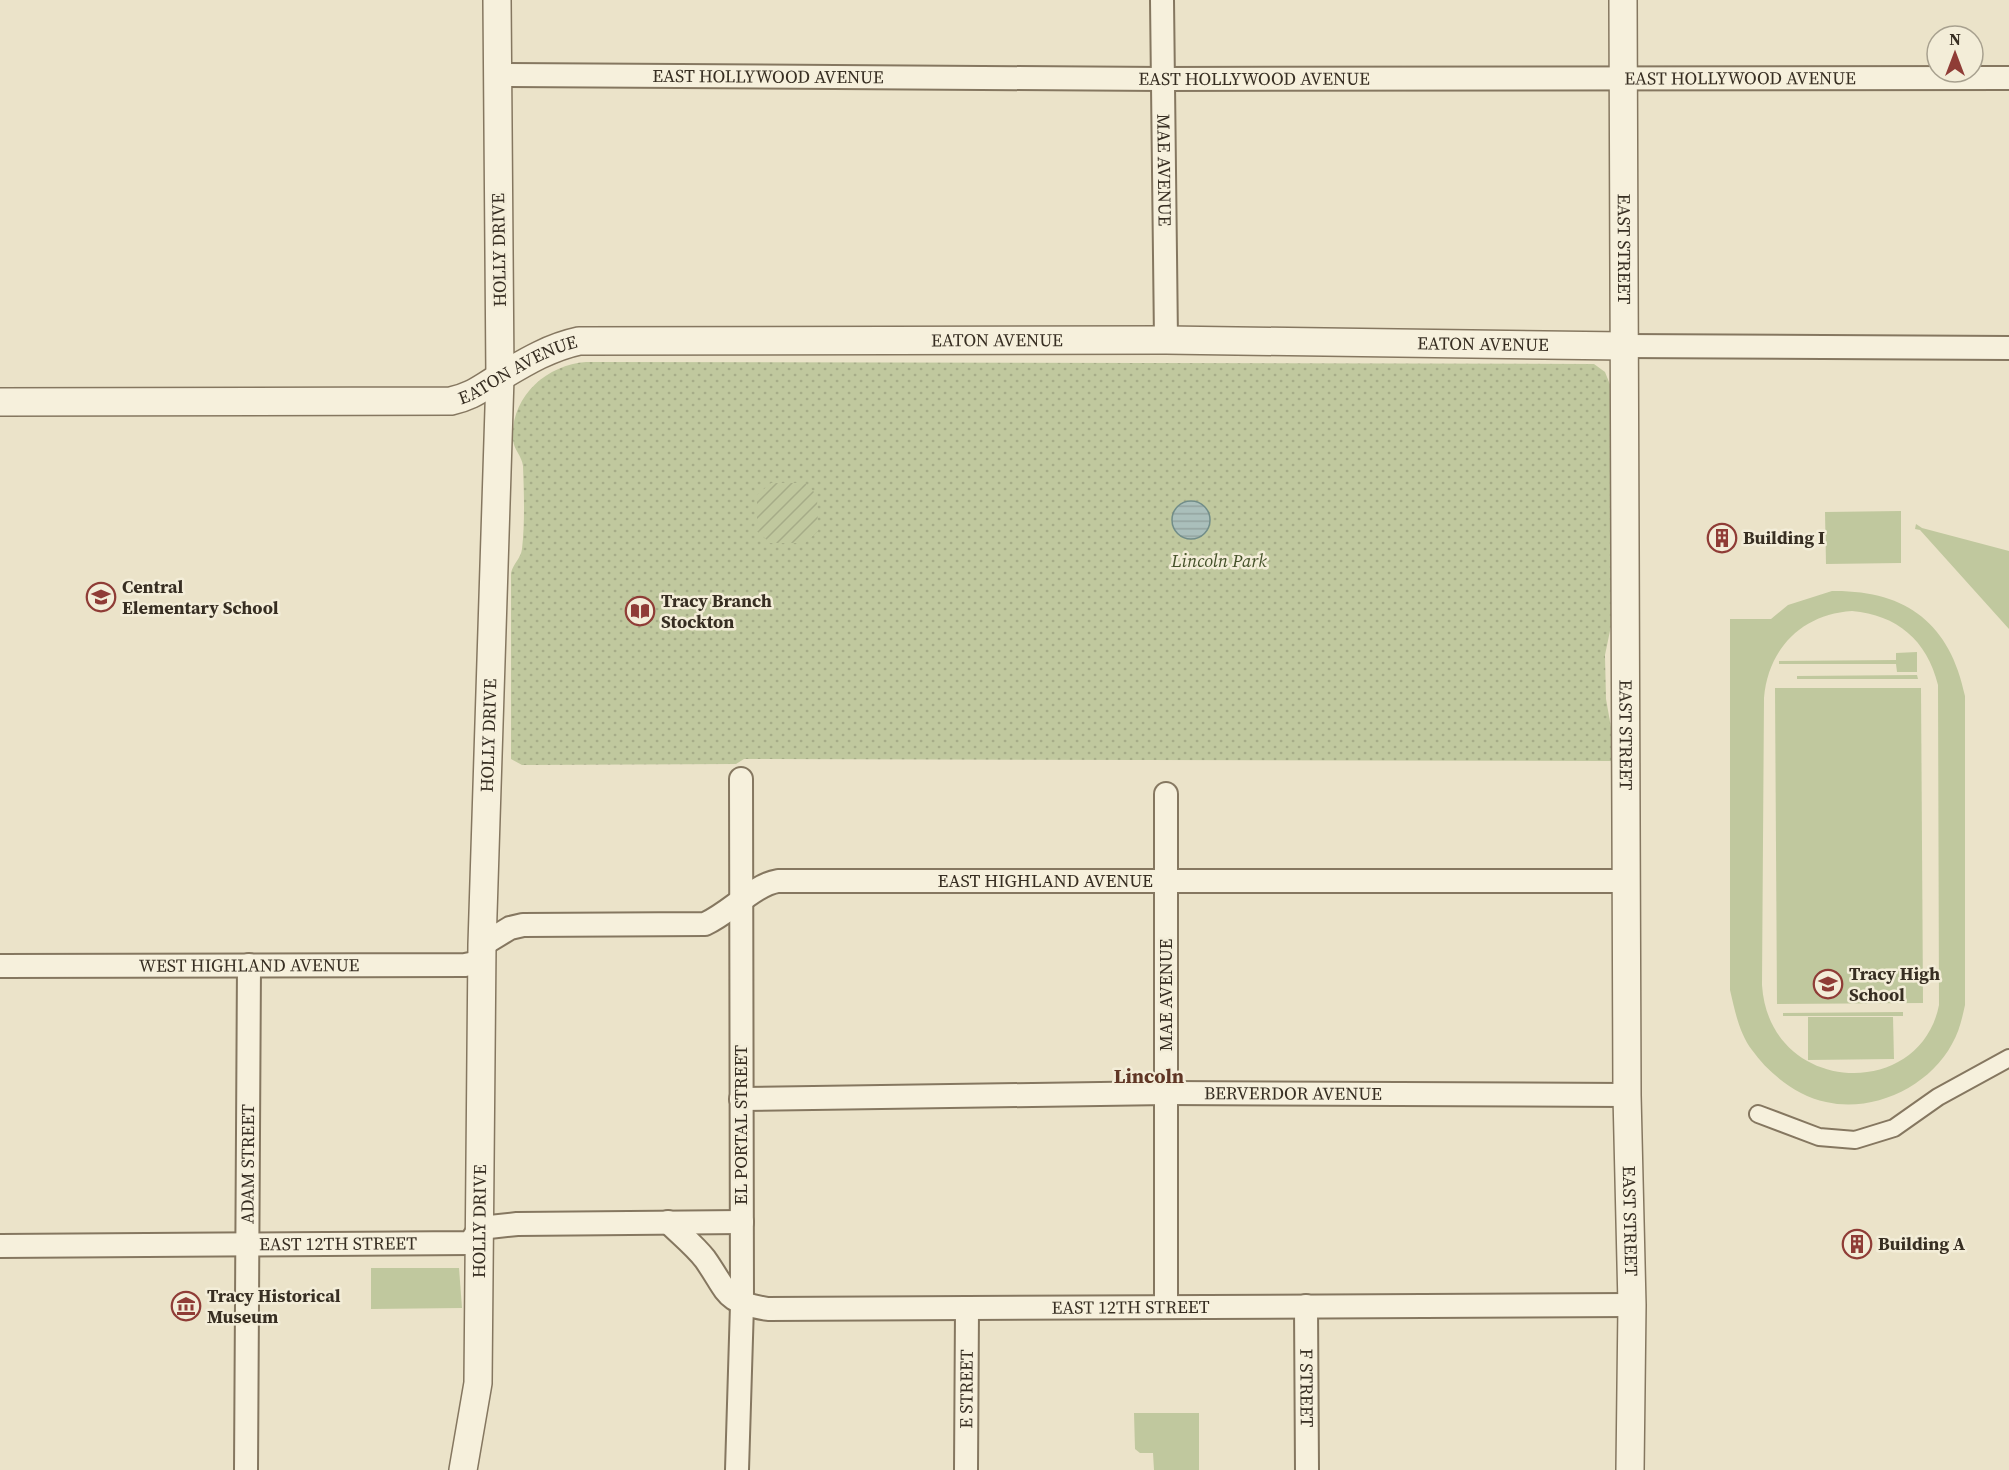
<svg xmlns="http://www.w3.org/2000/svg" width="2009" height="1470" font-family="'Source Serif 4',serif">
<defs>
<pattern id="park-dots" width="8" height="8" patternUnits="userSpaceOnUse" patternTransform="scale(1.5)"><rect width="8" height="8" fill="#c0c89e"/><path d="M2 2h.1M6 6h.1" fill="none" stroke="#a6ac88" stroke-width="1.8" stroke-linecap="round"/></pattern>
<pattern id="garden-furrows" width="10" height="10" patternUnits="userSpaceOnUse" patternTransform="scale(1.5)"><rect width="10" height="10" fill="#c0c89e"/><path d="M-1 1l2-2M0 10L10 0M9 11l2-2" fill="none" stroke="#a6ac88"/></pattern>
<pattern id="water-rules" width="6" height="5" patternUnits="userSpaceOnUse" patternTransform="scale(1.5)"><rect width="6" height="5" fill="#aabfbb"/><path d="M0 2.5h6" fill="none" stroke="#93a4a0"/></pattern>
</defs>
<rect width="100%" height="100%" fill="#ebe3c9"/>
<g fill="#c0c89e" fill-rule="evenodd">
<polygon points="1901,511 1901,563 1826,564 1825,512"/>
<polygon points="1916,524 1922,528 2009,551 2009,629 1920,530 1915,529"/>
<path d="M 1832,591 C 1906,590 1950,623 1965,696 L 1965,1005 C 1962,1019 1959,1032 1952,1044 C 1929,1087 1873,1113 1826,1102 C 1797,1096 1769,1074 1752,1050 C 1739,1033 1735,1011 1730,990 L 1730,619 L 1771,619 L 1788,605 ZM 1852,611 C 1897,615 1927,640 1938,685 L 1939,1005 C 1920,1102 1769,1095 1762,985 L 1764,698 C 1768,649 1802,614 1852,611 Z"/>
<polygon points="1917,652 1917,672 1897,672 1896,664 1779,664 1779,661 1896,660 1896,653"/>
<polygon points="1917,675 1918,679 1797,679 1797,676"/>
<polygon points="1775,688 1921,688 1923,1003 1777,1004"/>
<polygon points="1903,1012 1903,1016 1783,1016 1783,1013"/>
<polygon points="1808,1017 1893,1017 1894,1059 1808,1060"/>
<polygon points="371,1268 459,1268 462,1308 371,1309"/>
<polygon points="1134,1413 1199,1413 1199,1470 1154,1470 1153,1453 1140,1453 1135,1449"/>
</g>
<path fill="url(#park-dots)" d="M 586,362 L 1594,364 L 1605,372 L 1611,387 L 1612,621 L 1605,655 L 1606,699 L 1612,733 L 1613,761 L 744,759 L 736,764 L 522,765 L 511,759 L 511,573 C 513,564 521,558 522,549 C 525,523 524,492 523,466 C 522,456 514,450 513,440 C 510,397 546,365 586,362 Z"/>
<polygon fill="url(#garden-furrows)" points="771,483 805,483 817,495 818,531 805,543 770,543 757,531 757,495"/>
<circle fill="url(#water-rules)" stroke="#718d89" stroke-width="1.5" cx="1191" cy="520" r="19"/>
<g fill="none" stroke-linecap="round" stroke-linejoin="round">
<g stroke="#857760" stroke-width="20">
<polyline id="pedestrian" points="1758,1114 1819,1137 1855,1140 1894,1128 1938,1097 2009,1058"/>
</g>
<g stroke="#857760" stroke-width="26">
<g id="minor">
<path id="s1" d="M 1162,0 L 1166,340"/>
<path id="s2" d="M 496,75 L 1162,79 L 2009,78"/>
<polyline points="1624,346 2009,348"/>
<path id="s3" d="M 0,966 L 465,965 L 480,962 L 482,945 L 510,928 L 523,925 L 705,924 C 731,912 754,885 778,881 L 1627,881"/>
<path id="s4" d="M 741,1099 L 1167,1093 L 1627,1095"/>
<path id="s5" d="M 668,1222 C 680,1234 695,1246 705,1259 C 729,1293 723,1302 768,1309 L 1632,1305"/>
<path id="s6" d="M 0,1246 L 470,1243 L 480,1228 L 517,1224 L 742,1222"/>
<polyline points="1166,1305 1166,794"/>
<path id="s7" d="M 1306,1306 L 1307,1470"/>
<path id="s8" d="M 246,1470 L 249,965"/>
<polyline points="737,1470 742,1305 741,779"/>
<path id="s9" d="M 966,1470 L 967,1309"/>
</g>
</g>
<g stroke="#857760" stroke-width="30">
<g id="tertiary">
<path id="s10" d="M 1623,0 L 1627,1095 L 1632,1305 L 1630,1470"/>
<path id="s11" d="M 0,402 L 451,401 C 474,396 482,387 502,376 C 527,361 551,347 579,341 L 1166,340 L 1624,346"/>
<path id="s12" d="M 463,1470 L 478,1383 L 482,945 L 500,377 L 497,0"/>
</g>
</g>
<use href="#pedestrian" stroke="#f6f0dc" stroke-width="16"/>
<use href="#minor" stroke="#f6f0dc" stroke-width="22"/>
<use href="#tertiary" stroke="#f6f0dc" stroke-width="27"/>
</g>
<defs>
<g id="building-ring" transform="scale(1.5)"><circle r="9.5" fill="#f3edd8" stroke="#8f3c36" stroke-width="1.5"/><path d="M-4-6H4V6H1V3H-1V6H-4ZM-2.5-4.3h1.7v1.8h-1.7ZM.8-4.3h1.7v1.8H.8ZM-2.5-1h1.7V.8h-1.7ZM.8-1h1.7V.8H.8Z" fill="#8f3c36"/></g>
<g id="school-ring" transform="scale(1.5)"><circle r="9.5" fill="#f3edd8" stroke="#8f3c36" stroke-width="1.5"/><path d="M0-5L7-2L0 1L-7-2ZM-4 1L0 2.5L4 1V4Q0 6-4 4Z" fill="#8f3c36"/></g>
<g id="library-ring" transform="scale(1.5)"><circle r="9.5" fill="#f3edd8" stroke="#8f3c36" stroke-width="1.5"/><path d="M-6-4Q-3-5.5-.7-3.5V5Q-3 3-6 4ZM6-4Q3-5.5 .7-3.5V5Q3 3 6 4Z" fill="#8f3c36"/></g>
<g id="museum-ring" transform="scale(1.5)"><circle r="9.5" fill="#f3edd8" stroke="#8f3c36" stroke-width="1.5"/><path d="M0-6L6-3V-2H-6V-3ZM-5-1h2V3h-2ZM-1-1h2V3h-2ZM3-1h2V3H3ZM-6 4H6V6H-6Z" fill="#8f3c36"/></g>
</defs>
<g fill-rule="evenodd">
<use href="#building-ring" x="1722" y="538"/>
<use href="#school-ring" x="101" y="597"/>
<use href="#library-ring" x="640" y="611"/>
<use href="#school-ring" x="1828" y="984"/>
<use href="#building-ring" x="1857" y="1244"/>
<use href="#museum-ring" x="186" y="1306"/>
</g>
<g text-anchor="middle" stroke-width="5" stroke-linejoin="round" paint-order="stroke">
<g font-size="18" fill="#372e22" stroke="#f3edd8">
<text dy="6" stroke="none"><textPath href="#s2" startOffset="272">EAST HOLLYWOOD AVENUE</textPath></text>
<text dy="6" stroke="none"><textPath href="#s2" startOffset="758">EAST HOLLYWOOD AVENUE</textPath></text>
<text dy="6" stroke="none"><textPath href="#s2" startOffset="1244">EAST HOLLYWOOD AVENUE</textPath></text>
<text dy="6" stroke="none"><textPath href="#s1" startOffset="170">MAE AVENUE</textPath></text>
<text dy="6" stroke="none"><textPath href="#s10" startOffset="249">EAST STREET</textPath></text>
<text transform="translate(499 250) rotate(-91)" y="6">HOLLY DRIVE</text>
<text dy="6" stroke="none"><textPath href="#s11" startOffset="1011">EATON AVENUE</textPath></text>
<text dy="6" stroke="none"><textPath href="#s11" startOffset="1497">EATON AVENUE</textPath></text>
<text dy="6" stroke="none"><textPath href="#s11" startOffset="525">EATON AVENUE</textPath></text>
<text dy="6" stroke="none"><textPath href="#s10" startOffset="735">EAST STREET</textPath></text>
<text dy="6" stroke="none"><textPath href="#s12" startOffset="736">HOLLY DRIVE</textPath></text>
<text dy="6" stroke="none"><textPath href="#s3" startOffset="1078">EAST HIGHLAND AVENUE</textPath></text>
<text dy="6" stroke="none"><textPath href="#s3" startOffset="249">WEST HIGHLAND AVENUE</textPath></text>
<text transform="translate(1166 995) rotate(-90)" y="6">MAE AVENUE</text>
<text dy="6" stroke="none"><textPath href="#s4" startOffset="552">BERVERDOR AVENUE</textPath></text>
<text transform="translate(741 1125) rotate(-90)" y="6">EL PORTAL STREET</text>
<text dy="6" stroke="none"><textPath href="#s8" startOffset="306">ADAM STREET</textPath></text>
<text dy="6" stroke="none"><textPath href="#s10" startOffset="1221">EAST STREET</textPath></text>
<text dy="6" stroke="none"><textPath href="#s12" startOffset="250">HOLLY DRIVE</textPath></text>
<text dy="6" stroke="none"><textPath href="#s6" startOffset="338">EAST 12TH STREET</textPath></text>
<text dy="6" stroke="none"><textPath href="#s5" startOffset="500">EAST 12TH STREET</textPath></text>
<text dy="6" stroke="none"><textPath href="#s7" startOffset="82">F STREET</textPath></text>
<text dy="6" stroke="none"><textPath href="#s9" startOffset="81">E STREET</textPath></text>
</g>
<g font-size="18" font-weight="bold" fill="#372e22" stroke="#f3edd8" text-anchor="start">
<text x="1743" y="544">Building I</text>
<text x="122" y="593">Central<tspan x="122" dy="21">Elementary School</tspan></text>
<text x="661" y="607">Tracy Branch<tspan x="661" dy="21">Stockton</tspan></text>
<text x="1849" y="980">Tracy High<tspan x="1849" dy="21">School</tspan></text>
<text x="1878" y="1250">Building A</text>
<text x="207" y="1302">Tracy Historical<tspan x="207" dy="21">Museum</tspan></text>
</g>
<g font-size="18" font-style="italic" fill="#45522a" stroke="#f3edd8">
<text x="1219" y="567">Lincoln Park</text>
</g>
<g font-size="20" font-weight="bold" fill="#603625" stroke="#f3edd8">
<text x="1149" y="1083">Lincoln</text>
</g>
</g>
<g transform="translate(1955 54)"><circle r="28" fill="#f3edd8" stroke="#a8a18f" stroke-width="1.5"/>
<path d="M0-4.5L10 22L0 15L-10 22Z" fill="#8f3c36"/>
<text y="-9" font-size="16" font-weight="bold" text-anchor="middle" fill="#372e22">N</text>
</g>
</svg>
